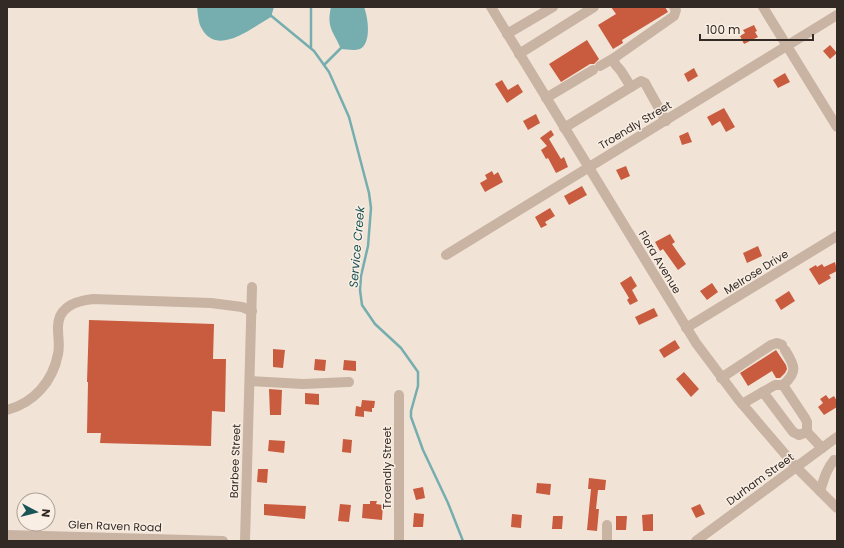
<svg xmlns="http://www.w3.org/2000/svg" width="844" height="548" font-family="Poppins,sans-serif">
<rect width="100%" height="100%" fill="#f1e4d7"/>
<g fill="#76aeaf">
<path d="M 197,7 L 274,7 L 271,17 C 253,27 218,57 202,29 C 198,23 198,13 197,7 Z"/>
<path d="M 331,7 L 364,7 C 368,17 372,43 360,49 C 354,51 346,49 341,49 C 334,32 326,28 331,7 Z"/>
</g>
<g fill="none" stroke-linecap="round" stroke-linejoin="round">
<g stroke="#76aeaf" stroke-width="2.5">
<polyline points="311,7 311,48"/>
<polyline points="269,14 314,51 329,72 349,117 369,193 371,208 368,246 361,276 360,290 362,305 375,324 401,348 418,372 418,386 411,411 411,417 423,450 448,503 463,541"/>
<polyline points="324,65 342,47"/>
</g>
</g>
<g fill="#c95b3e">
<polygon points="611,7 665,7 668,12 622,40 623,43 613,49 598,25 616,14"/>
<polygon points="754,25 757,31 755,32 758,37 744,44 740,36 745,33 743,30"/>
<polygon points="587,40 599,59 594,64 590,64 561,82 549,64"/>
<polygon points="830,45 837,53 830,59 823,51"/>
<polygon points="694,68 698,76 688,82 684,74"/>
<polygon points="785,73 790,82 778,88 773,80"/>
<polygon points="502,80 508,90 518,84 523,92 507,103 495,84"/>
<polygon points="724,108 735,127 726,132 720,121 712,126 707,117"/>
<polygon points="536,114 540,123 528,130 523,121"/>
<polygon points="551,130 554,135 549,139 561,159 564,157 568,167 556,173 548,158 546,159 541,150 547,146 540,138"/>
<polygon points="688,132 692,142 682,145 679,136"/>
<polygon points="626,166 630,176 621,180 616,170"/>
<polygon points="492,171 494,175 498,172 503,182 485,192 480,183 487,179 485,175"/>
<polygon points="582,186 587,195 569,205 564,196"/>
<polygon points="550,208 555,216 545,222 547,225 541,228 535,217"/>
<polygon points="670,234 675,242 672,244 686,264 678,270 663,249 660,251 655,242"/>
<polygon points="758,246 762,256 747,263 743,253"/>
<polygon points="835,262 837,271 829,275 831,278 819,285 809,269 816,265 817,267 822,264 824,267"/>
<polygon points="631,276 637,286 632,290 638,301 630,305 627,300 629,298 620,283"/>
<polygon points="712,283 718,292 707,300 700,291"/>
<polygon points="789,291 795,301 781,310 775,300"/>
<polygon points="654,308 658,316 639,325 635,317"/>
<polygon points="89,320 214,324 213,359 226,359 225,412 212,411 211,446 100,443 101,433 87,433 88,382 87,382"/>
<polygon points="675,340 680,348 664,358 659,350"/>
<polygon points="273,349 285,350 283,368 273,367"/>
<polygon points="776,350 786,365 787,369 785,373 780,378 776,378 772,371 748,386 740,373"/>
<polygon points="315,359 326,360 325,371 314,370"/>
<polygon points="344,360 356,361 356,371 343,370"/>
<polygon points="684,372 699,389 691,397 676,379"/>
<polygon points="269,389 282,390 281,415 270,415"/>
<polygon points="305,393 319,394 319,405 305,404"/>
<polygon points="826,395 829,399 834,396 837,401 837,407 824,415 818,407 823,403 820,399"/>
<polygon points="362,400 375,401 374,408 372,408 372,412 364,411 364,417 355,416 356,406 361,407"/>
<polygon points="343,439 352,440 351,453 342,452"/>
<polygon points="269,440 285,441 284,453 268,451"/>
<polygon points="258,469 268,469 267,483 257,482"/>
<polygon points="589,478 606,480 605,490 598,490 596,509 599,509 597,531 587,530 591,489 588,489"/>
<polygon points="537,483 551,484 550,495 536,493"/>
<polygon points="423,487 425,498 416,500 413,489"/>
<polygon points="370,501 377,501 376,504 383,505 382,520 362,518 363,504 370,504"/>
<polygon points="264,504 306,506 305,519 264,515"/>
<polygon points="340,504 351,505 349,522 338,521"/>
<polygon points="700,504 705,514 696,518 691,508"/>
<polygon points="414,513 424,514 423,527 413,527"/>
<polygon points="512,514 522,515 521,528 511,527"/>
<polygon points="653,514 653,531 643,531 642,515"/>
<polygon points="553,516 563,516 562,529 552,529"/>
<polygon points="616,516 627,516 626,530 616,530"/>
</g>
<g fill="none" stroke-linecap="round" stroke-linejoin="round">
<g stroke="#c9b3a3" stroke-width="10">
<polyline points="491,7 696,343 738,399 796,467 837,508"/>
<polyline points="763,7 837,127"/>
<polyline points="507,34 553,7"/>
<polyline points="519,54 594,7"/>
<polyline points="600,66 614,58"/>
<polyline points="546,98 593,70"/>
<polyline points="666,121 645,83 641,81 631,87 621,71 615,64 614,58 674,16 676,10 674,7"/>
<polyline points="564,128 631,87"/>
<polyline points="446,255 837,15"/>
<polyline points="686,328 837,236"/>
<polyline points="721,378 771,345 777,343 782,345"/>
<polyline points="250,381 303,384 349,382"/>
<path d="M 783,385 C 798,372 795,366 785,350"/>
<polyline points="763,392 793,432 799,435 807,432"/>
<polyline points="399,395 399,541"/>
<polyline points="742,404 775,385 783,385 805,418 807,422 807,432 822,448"/>
<path d="M 7,410 C 34,403 53,381 58,354 C 60,346 58,338 58,329 C 57,307 75,301 93,299 L 211,303 L 242,307 L 252,311"/>
<path d="M 820,491 C 824,479 826,470 834,460"/>
<polyline points="7,535 223,541"/>
<polyline points="245,541 252,287"/>
<polyline points="607,541 607,525"/>
<polyline points="696,541 837,437"/>
</g>
</g>
<g text-anchor="middle" stroke-width="3" stroke-linejoin="round" paint-order="stroke">
<g font-size="11" fill="#342a25" stroke="#f9eee3">
<text transform="translate(635 125) rotate(-31)" y="4">Troendly Street</text>
<text transform="translate(660 262) rotate(59)" y="4">Flora Avenue</text>
<text transform="translate(756 272) rotate(-32)" y="4">Melrose Drive</text>
<text transform="translate(235 461) rotate(-88)" y="4">Barbee Street</text>
<text transform="translate(387 468) rotate(-90)" y="4">Troendly Street</text>
<text transform="translate(760 479) rotate(-36)" y="4">Durham Street</text>
<text transform="translate(115 526) rotate(2)" y="4">Glen Raven Road</text>
</g>
<g font-size="12" font-style="italic" fill="#1a5456" stroke="#f9eee3">
<text transform="translate(357 247) rotate(-85)" y="4">Service Creek</text>
</g>
</g>
<rect width="844" height="548" fill="none" stroke="#342a25" stroke-width="16"/>
<g transform="translate(36 512) rotate(97)"><circle r="19" fill="#f9eee3" stroke="#aaa097"/>
<path d="M0-3L7 15L0 10L-7 15Z" fill="#1a5456"/>
<text y="-6" font-size="11" font-weight="bold" text-anchor="middle" fill="#342a25">N</text>
</g>
<path d="M700 34v6h113v-6" fill="none" stroke="#342a25" stroke-width="2"/>
<text x="706" y="34" font-size="12" fill="#342a25" stroke="#f9eee3" stroke-width="3" paint-order="stroke">100 m</text>
</svg>
